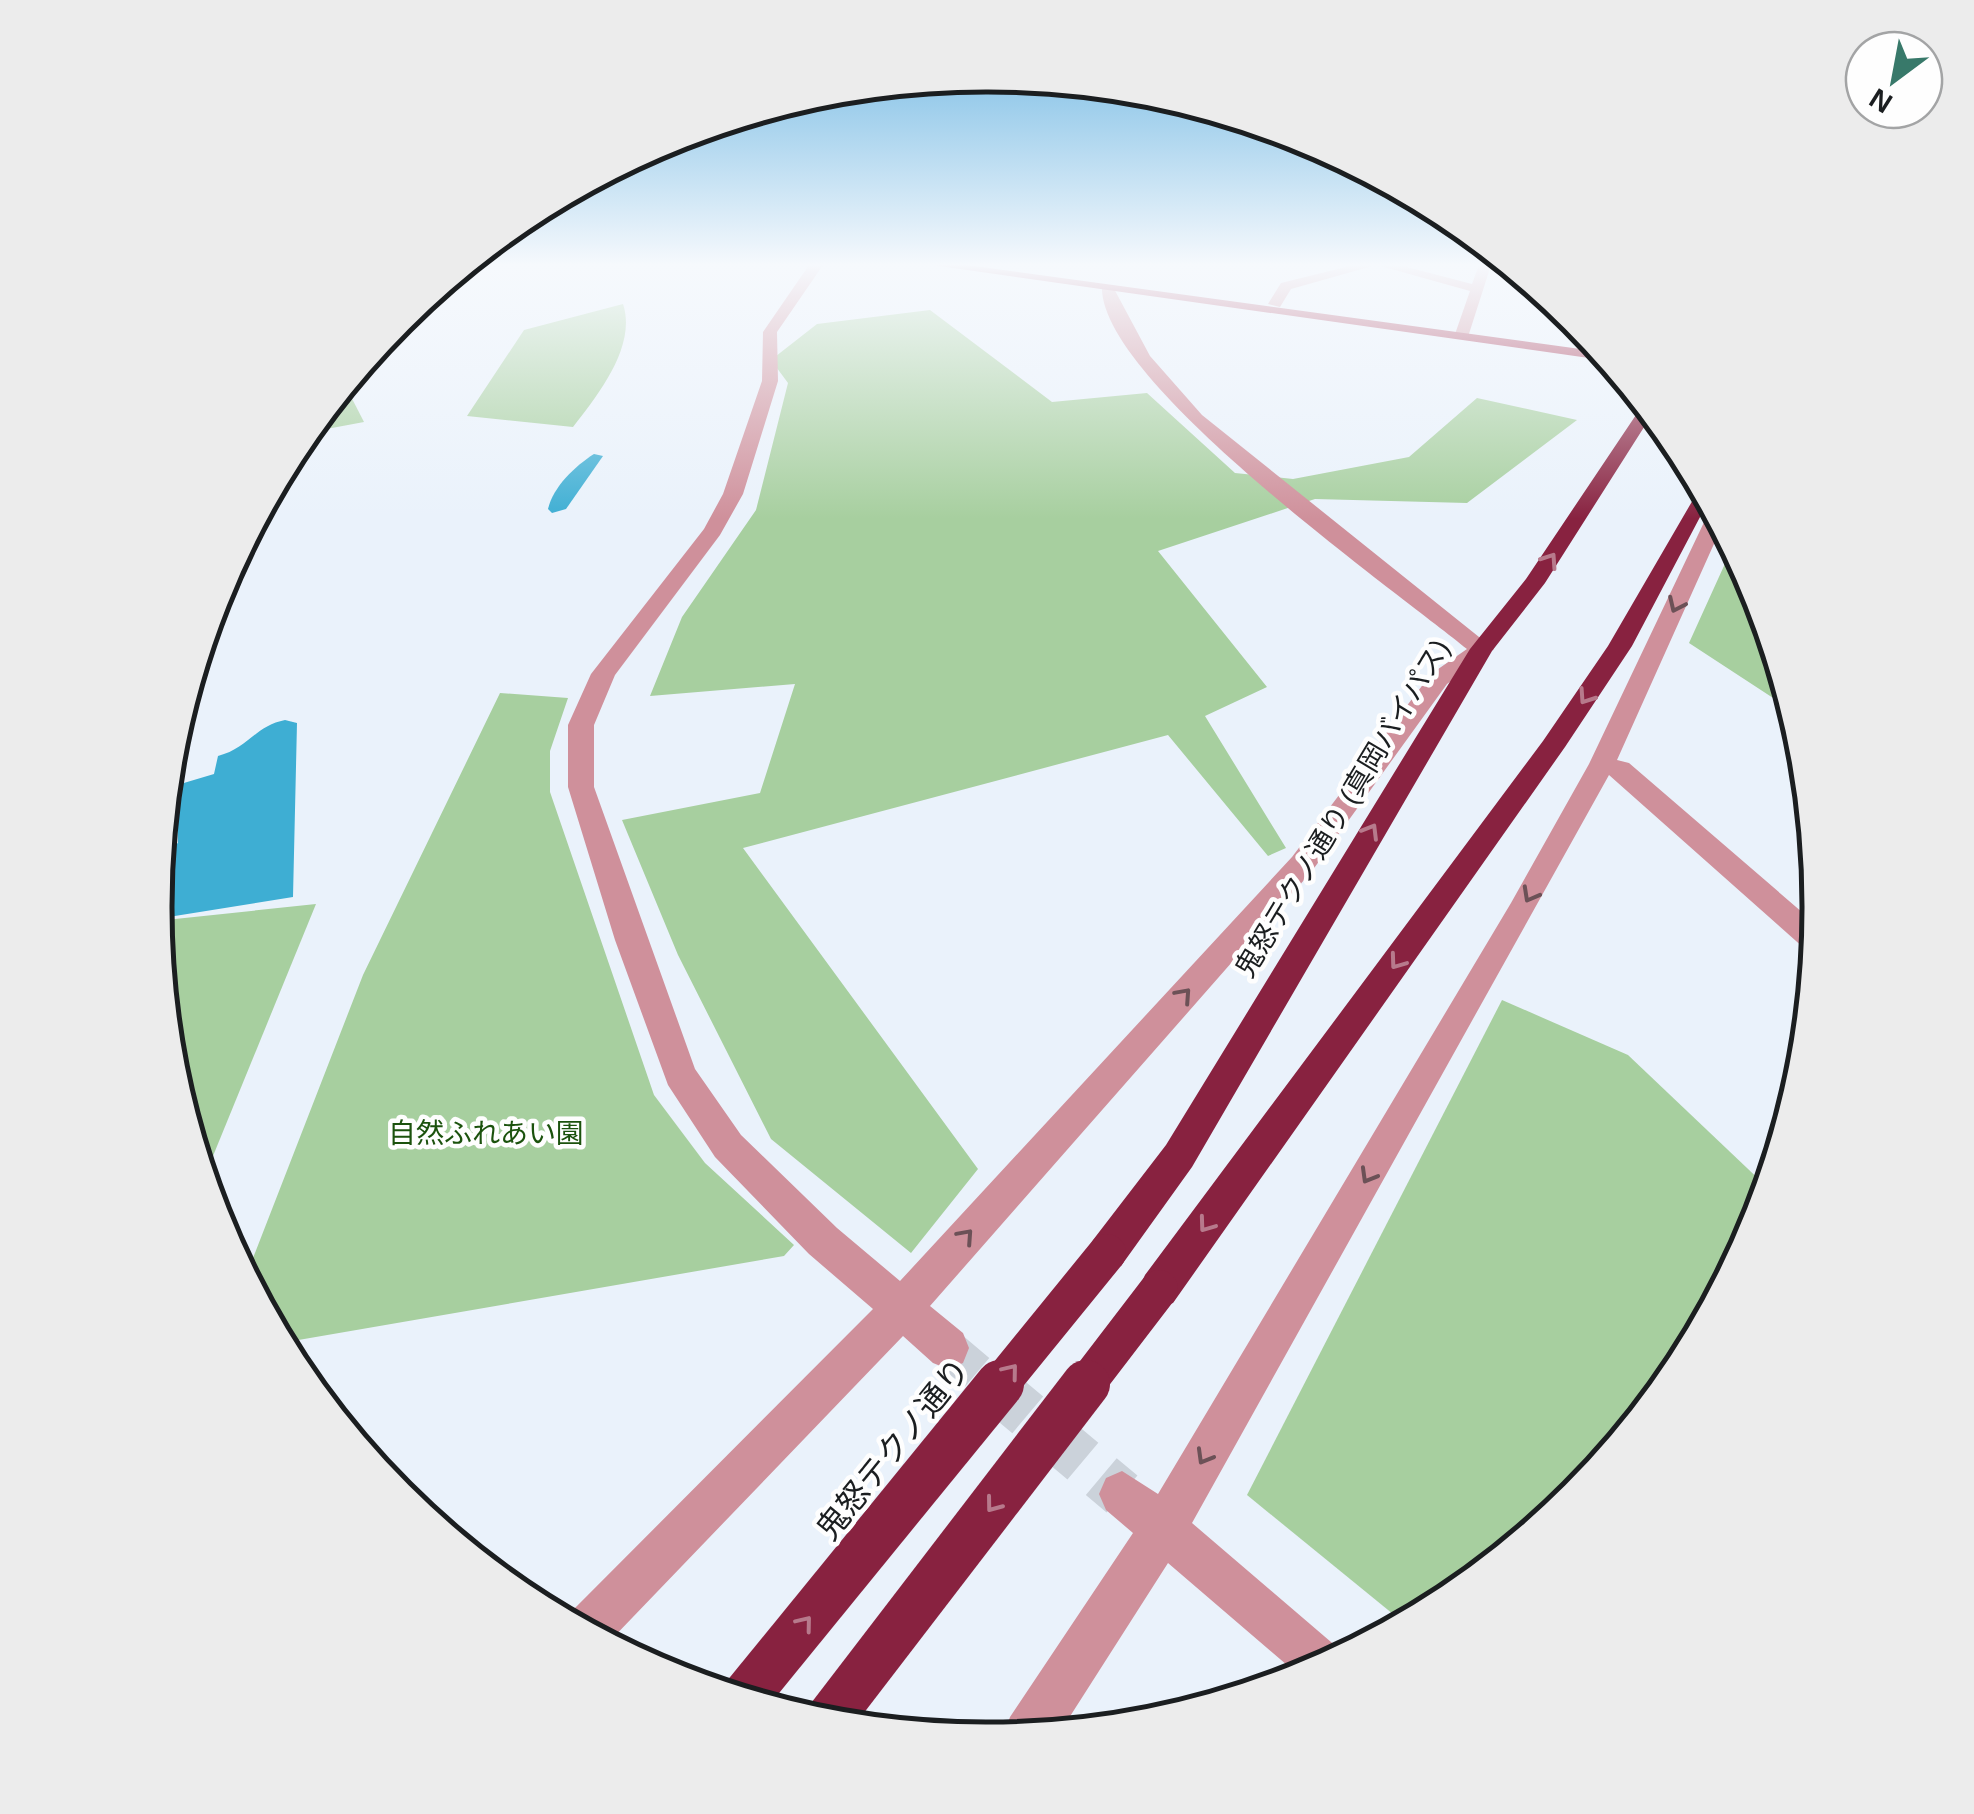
<svg xmlns="http://www.w3.org/2000/svg" width="1974" height="1814" font-family="Helvetica,'Noto Sans JP',sans-serif">
<rect width="100%" height="100%" fill="#eaf2fb"/>
<g fill="#a7cf9f">
<path d="M 623,304 C 637,346 598,395 573,427 L 467,416 L 524,330 Z"/>
<polygon points="930,310 1052,402 1147,393 1235,473 1293,479 1409,457 1477,398 1577,420 1467,503 1315,499 1158,551 1267,687 1205,716 1286,848 1268,856 1168,735 743,848 978,1169 911,1253 771,1139 678,955 622,820 760,793 795,684 650,696 682,617 756,510 788,383 771,360 817,324"/>
<polygon points="345,385 364,422 305,433"/>
<polygon points="1733,546 1756,589 1779,666 1771,667 1782,674 1793,711 1689,643"/>
<polygon points="500,693 568,698 550,751 550,792 654,1095 705,1163 794,1245 784,1256 281,1343 246,1276 363,975"/>
<polygon points="316,904 204,1178 171,1069 156,921"/>
<path d="M 1502,1000 L 1628,1055 L 1767,1187 C 1715,1358 1561,1539 1404,1623 L 1247,1495 Z"/>
</g>
<g fill="#3eaed3">
<path d="M 594,454 L 603,456 L 566,509 L 552,513 L 548,509 C 553,487 575,466 594,454 Z"/>
<path d="M 285,720 L 297,723 L 293,897 L 156,919 L 160,854 L 178,843 L 177,817 L 164,815 L 167,788 L 214,774 L 218,756 C 247,749 255,726 285,720 Z"/>
</g>
<g fill="none" stroke-linecap="round" stroke-linejoin="round">
<polyline stroke="#cbd2da" stroke-width="38" stroke-dasharray="38 19" stroke-linecap="butt" points="948,1348 994,1387"/>
<polyline stroke="#cbd2da" stroke-width="48" stroke-dasharray="48 24" stroke-linecap="butt" points="991,1384 1122,1494"/>
<g fill="#cf909b" fill-rule="evenodd">
<path d="M 809,265 L 823,265 L 777,332 L 778,381 L 743,494 L 720,535 L 615,675 L 594,725 L 594,787 L 695,1069 L 741,1135 L 837,1228 L 900,1281 L 1292,857 L 1431,674 L 1467,649 C 1392,588 1096,379 1102,285 L 1112,285 L 1150,356 L 1202,415 L 1494,649 L 1447,684 L 1312,871 L 930,1306 L 963,1333 L 969,1348 L 963,1363 L 948,1369 L 933,1363 L 903,1336 L 608,1643 L 566,1621 L 569,1614 L 873,1309 L 809,1254 L 715,1157 L 668,1085 L 615,940 L 568,787 L 568,725 L 591,674 L 704,529 L 723,494 L 762,381 L 763,332 Z"/>
<polygon points="1354,265 1376,265 1291,289 1280,307 1268,304 1281,283"/>
<polygon points="1377,265 1399,265 1472,284 1479,265 1491,265 1467,340 1454,337 1470,291"/>
<polygon points="1714,511 1722,526 1617,760 1629,763 1817,925 1815,952 1805,949 1609,775 1192,1523 1345,1654 1301,1677 1168,1563 1060,1732 1003,1737 1010,1717 1133,1533 1106,1510 1099,1494 1106,1478 1122,1471 1158,1494 1511,903 1589,764 1707,516"/>
</g>
<polygon fill="#a63754" fill-rule="evenodd" points="932,265 967,265 1602,352 1610,361"/>
<g fill="#882240" fill-rule="evenodd">
<polygon points="1644,403 1653,413 1545,583 1492,651 1192,1167 1121,1266 1107,1271 1093,1266 1087,1253 1093,1240 1166,1145 1470,649 1526,579"/>
<polygon points="1701,486 1709,500 1632,646 1565,747 1173,1303 1159,1308 1145,1303 1139,1289 1145,1275 1543,741 1608,646"/>
</g>
<g stroke="#882240" stroke-width="38">
<polyline points="998,1387 1107,1253"/>
<polyline points="1084,1387 1159,1289"/>
</g>
<g stroke="#882240" stroke-width="48">
<polyline points="744,1698 1000,1384"/>
<polyline points="826,1723 1086,1384"/>
</g>
</g>
<defs><path id="oneway-chevron" d="M-2-3.5L2.5 0L-2 3.5" fill="none" stroke-width="1.6" stroke-linecap="round" stroke-linejoin="round" transform="scale(2.5)"/></defs>
<g stroke="#b77a8c">
<use href="#oneway-chevron" transform="translate(1550 560) rotate(-56)"/>
<use href="#oneway-chevron" transform="translate(1586 697) rotate(124)"/>
<use href="#oneway-chevron" transform="translate(1371 831) rotate(-59)"/>
<use href="#oneway-chevron" transform="translate(1397 962) rotate(126)"/>
<use href="#oneway-chevron" transform="translate(1206 1225) rotate(126)"/>
<use href="#oneway-chevron" transform="translate(1011 1371) rotate(-51)"/>
<use href="#oneway-chevron" transform="translate(993 1505) rotate(127)"/>
<use href="#oneway-chevron" transform="translate(805 1623) rotate(-51)"/>
</g>
<g stroke="#6c5157">
<use href="#oneway-chevron" transform="translate(1676 605) rotate(115)"/>
<use href="#oneway-chevron" transform="translate(1530 895) rotate(119)"/>
<use href="#oneway-chevron" transform="translate(1184 995) rotate(-48)"/>
<use href="#oneway-chevron" transform="translate(1368 1176) rotate(120)"/>
<use href="#oneway-chevron" transform="translate(966 1236) rotate(-48)"/>
<use href="#oneway-chevron" transform="translate(1204 1457) rotate(120)"/>
</g>
<linearGradient id="sky" x2="0" y2="1"><stop stop-color="#64b2e0"/><stop offset="0.51" stop-color="#f6f9fd"/><stop offset="1" stop-color="#f6f9fd" stop-opacity="0"/></linearGradient>
<rect width="1974" height="519" fill="url(#sky)"/>
<g text-anchor="middle" stroke-width="9" stroke-linejoin="round" paint-order="stroke">
<g font-size="28" fill="#1b1e20" stroke="#fefefe">
<text transform="translate(1342 808) rotate(-59)" y="10">鬼怒テクノ通り (真岡バイパス)</text>
</g>
<g font-size="28" fill="#1b520d" stroke="#fefefe">
<text x="486" y="1143">自然ふれあい園</text>
</g>
<g font-size="32" fill="#1b1e20" stroke="#fefefe">
<text transform="translate(893 1449) rotate(-51)" y="11">鬼怒テクノ通り</text>
</g>
</g>
<path d="M0 0H1974V1814H0ZM986 92H988A814 814 0 0 1 1802 906V908A814 814 0 0 1 988 1722H986A814 814 0 0 1 172 908V906A814 814 0 0 1 986 92Z" fill="#ececec" fill-rule="evenodd"/>
<path fill="none" stroke="#1b1e20" stroke-width="5" d="M986 92H988A814 814 0 0 1 1802 906V908A814 814 0 0 1 988 1722H986A814 814 0 0 1 172 908V906A814 814 0 0 1 986 92Z"/>
<g transform="translate(1894 80) rotate(212)"><circle r="48" fill="#fefefe" stroke="#a3a4a5" stroke-width="2.5"/>
<path d="M0-8L18 38L0 25L-18 38Z" fill="#38796a"/>
<text y="-15" font-size="28" font-weight="bold" text-anchor="middle" fill="#1b1e20">N</text>
</g>
</svg>
